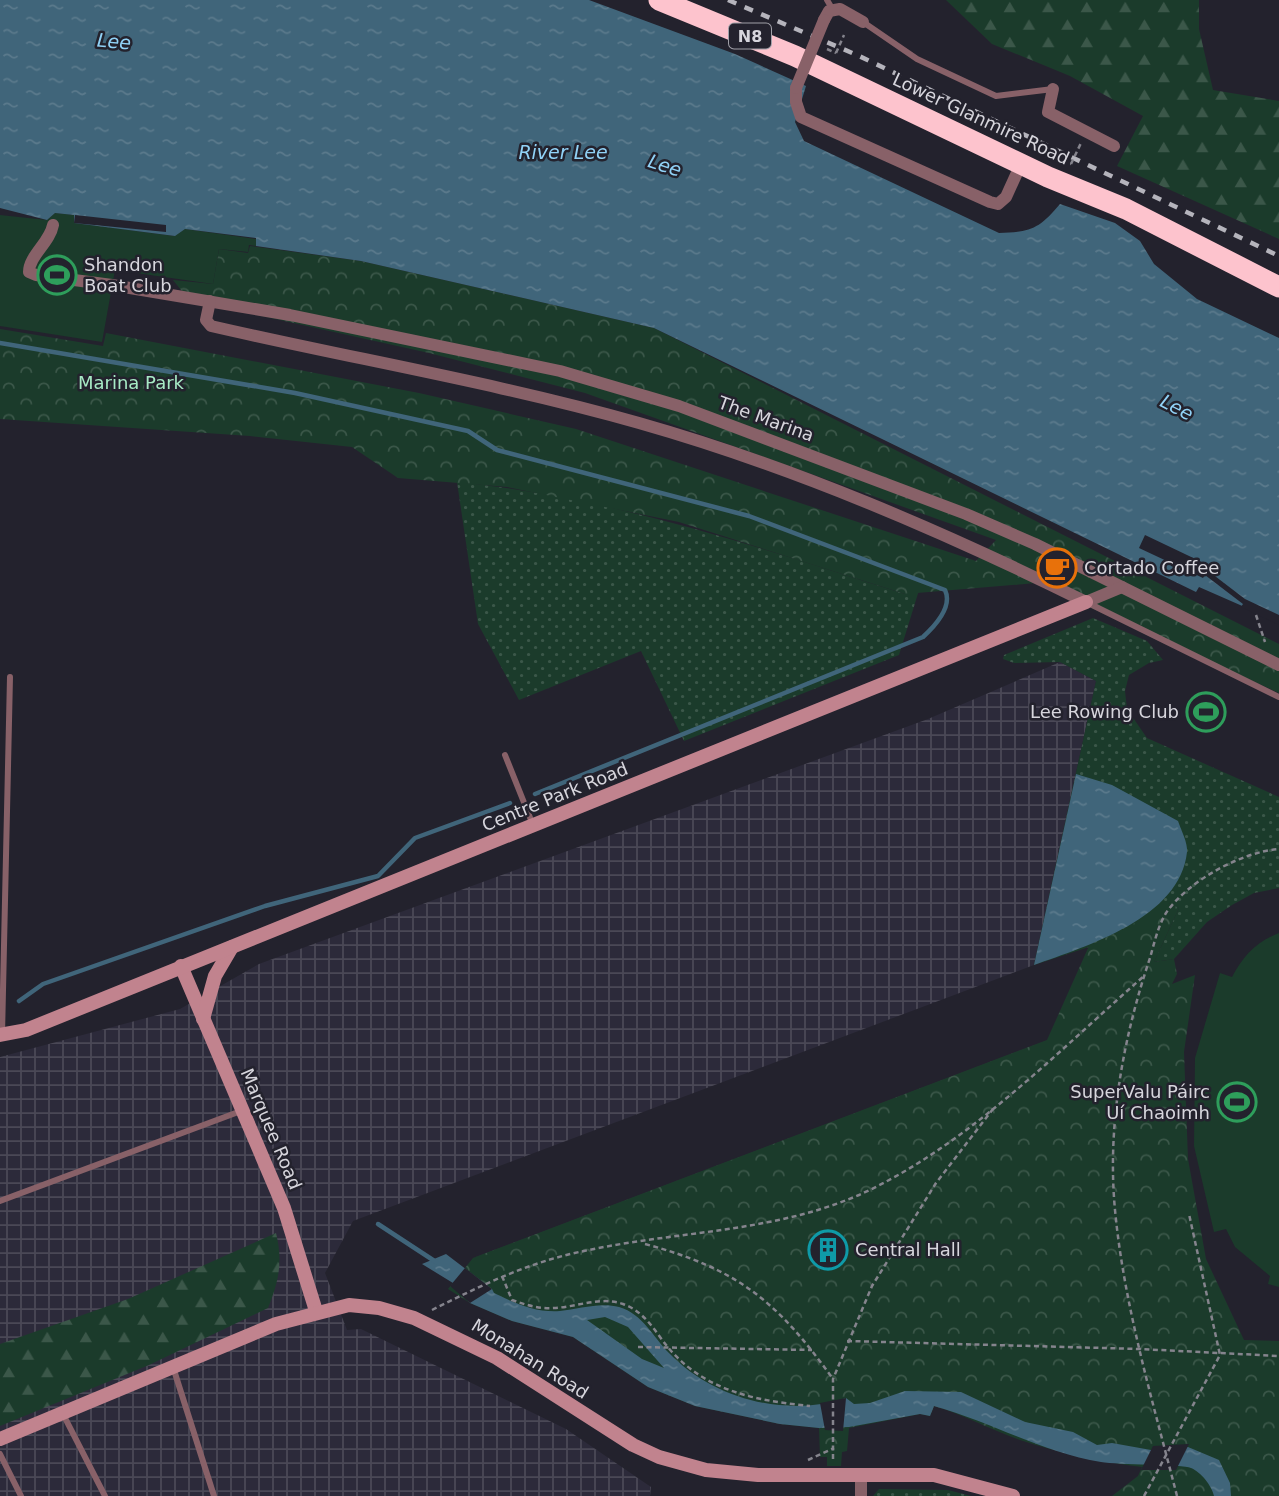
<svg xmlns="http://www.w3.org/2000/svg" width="1279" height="1496" font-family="'DejaVu Sans',sans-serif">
<defs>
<pattern id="industrial-grid" width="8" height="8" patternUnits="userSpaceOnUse" patternTransform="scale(1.75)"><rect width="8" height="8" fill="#2c2a3a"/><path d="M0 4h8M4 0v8" fill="none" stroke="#4a4856"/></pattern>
<pattern id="grass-dots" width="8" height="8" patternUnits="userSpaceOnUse" patternTransform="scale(1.75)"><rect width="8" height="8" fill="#1b3b2b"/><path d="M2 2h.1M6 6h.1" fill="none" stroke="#3b5749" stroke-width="1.8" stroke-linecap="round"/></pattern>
<pattern id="forest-firs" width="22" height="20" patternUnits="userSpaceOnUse" patternTransform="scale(1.75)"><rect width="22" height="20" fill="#1b3b2b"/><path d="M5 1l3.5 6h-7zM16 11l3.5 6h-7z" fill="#3b5749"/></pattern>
<pattern id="park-crowns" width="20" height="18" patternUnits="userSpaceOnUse" patternTransform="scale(1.75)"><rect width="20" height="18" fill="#1b3b2b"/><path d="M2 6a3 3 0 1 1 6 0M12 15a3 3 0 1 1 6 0" fill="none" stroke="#3b5749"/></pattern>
<pattern id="water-ripples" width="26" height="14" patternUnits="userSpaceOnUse" patternTransform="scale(1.75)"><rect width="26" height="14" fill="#40657a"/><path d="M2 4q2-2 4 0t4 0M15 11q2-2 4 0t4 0" fill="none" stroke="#5b7a8c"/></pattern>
</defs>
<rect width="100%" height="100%" fill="#23222d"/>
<polygon fill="url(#industrial-grid)" points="1060,662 1096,681 1034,965 353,1221 325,1273 347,1330 361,1329 566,1429 651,1487 650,1496 0,1496 0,1057 180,1009 259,964 928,719"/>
<g fill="url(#grass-dots)">
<path d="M 457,482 C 612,497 758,547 905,594 L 920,587 L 899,655 L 684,741 L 641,651 L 519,700 L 478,624 Z"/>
<polygon points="1093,618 1147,641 1163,660 1149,663 1129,675 1125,691 1127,709 1147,738 1279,797 1279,888 1254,893 1232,905 1207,922 1174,959 1154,962 1179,908 1169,903 1140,976 980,1111 473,1258 1048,1040 1089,947 1034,965 1096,681 1060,662 1014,663 1003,659 1004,655"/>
<polygon points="879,1489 948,1490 971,1496 873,1496"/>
</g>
<g fill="url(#forest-firs)">
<polygon points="946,0 1199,0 1199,29 1213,90 1279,101 1279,239 1117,166 1143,116 1070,76 992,44"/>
<path d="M 276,1233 C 283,1261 279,1281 268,1308 L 149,1365 L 0,1426 L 0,1344 L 128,1299 Z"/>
</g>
<g fill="url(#park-crowns)">
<polygon points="250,246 361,261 654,328 1279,644 1279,693 1036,583 905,594 679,522 507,487 398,478 352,447 250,436 0,419 0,329 103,346 106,333 419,393 576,429 976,561 996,540 585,393 429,353 189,300 173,280 213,284 219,249 248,253"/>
<path d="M 1161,899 L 1179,908 L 1154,962 L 1174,959 L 1177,974 L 1172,984 L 1195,975 L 1184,1052 L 1188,1159 L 1206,1259 L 1244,1340 L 1279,1341 L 1279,1496 L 1112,1496 L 1138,1476 L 1142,1467 C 1101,1462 1060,1453 1020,1440 C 991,1430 965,1415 934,1406 L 930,1416 L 920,1414 L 849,1428 L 847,1451 L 842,1452 L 841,1466 L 827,1466 L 827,1457 L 820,1457 L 819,1428 L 780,1424 L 695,1406 L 648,1387 L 573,1337 L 512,1321 L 470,1303 L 448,1289 L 473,1258 L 1047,1040 L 1089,946 L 1143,919 Z"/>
</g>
<g fill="#1b3b2b">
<polygon points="55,213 75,215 75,223 174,236 185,229 256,239 256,246 249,245 248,252 219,249 213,284 115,270 102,342 0,326 0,215 47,220"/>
<path d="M 1279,933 L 1279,1287 L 1268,1284 L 1270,1276 L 1235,1247 L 1226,1229 L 1214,1232 L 1194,1146 L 1195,1058 L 1220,973 L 1232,977 C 1243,956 1256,942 1279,933 Z"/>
</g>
<g fill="url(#water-ripples)" fill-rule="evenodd">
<path d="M 0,0 L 589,0 L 735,54 L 806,86 L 795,122 L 804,141 L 999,233 C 1031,232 1039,229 1060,204 L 1115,223 L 1140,241 L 1154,264 L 1197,299 L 1279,338 L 1279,622 L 1199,587 L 1196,592 L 654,328 L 361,261 L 256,246 L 256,238 L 185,229 L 175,236 L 74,223 L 74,215 L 55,213 L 47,220 L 0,208 Z"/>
<path d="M 1076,774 L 1112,785 L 1178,821 C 1181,830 1188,843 1187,852 C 1180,918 1087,946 1034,965 Z"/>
<path d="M 446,1254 L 492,1289 L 494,1293 C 514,1303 537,1313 560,1311 C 579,1309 600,1302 619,1307 C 643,1314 653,1337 669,1353 C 713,1399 786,1418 846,1398 L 854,1404 L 870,1403 L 905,1391 L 961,1392 L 1025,1422 L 1073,1432 L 1097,1445 L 1112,1443 L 1151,1450 L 1188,1447 L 1219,1460 L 1230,1483 L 1231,1496 L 1214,1496 C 1212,1486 1201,1472 1191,1468 C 1183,1464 1118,1465 1101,1462 C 1042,1452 991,1422 934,1406 L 930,1416 L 920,1414 L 849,1427 L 819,1428 L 780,1424 L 695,1406 L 648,1387 L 573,1337 L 512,1321 L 470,1303 L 453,1283 L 422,1264 ZM 605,1317 L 628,1327 L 664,1368 L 642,1359 L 587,1320 Z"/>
</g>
<g fill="#23222d">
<polygon points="75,215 166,225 166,232 74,223"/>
<polygon points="1145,535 1208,565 1207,570 1245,599 1279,615 1279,625 1241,607 1243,604 1205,575 1203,578 1139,548"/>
<polygon points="465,1268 492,1289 470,1303 450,1286"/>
<polygon points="846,1398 843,1431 825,1430 820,1403"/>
<polygon points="1189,1444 1176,1470 1141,1470 1153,1446"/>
</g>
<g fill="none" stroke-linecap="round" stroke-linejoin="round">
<g stroke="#40657a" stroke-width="4.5">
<path d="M 0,343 L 295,393 L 468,431 L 497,450 L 749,516 L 945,590 C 953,607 935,626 923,637 L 535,794"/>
<polyline points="19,1001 43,984 265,906 378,876 415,838 510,803"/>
<polyline points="378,1224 436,1262"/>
</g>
<g stroke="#85848d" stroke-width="2.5" stroke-dasharray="5 3.5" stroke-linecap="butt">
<polyline points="827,49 836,53"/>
<polyline points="1046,156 1071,164"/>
<polyline points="1256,615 1265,642"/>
<path d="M 645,1244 C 738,1269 777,1301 833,1379"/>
<path d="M 502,1276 L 512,1300 C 526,1305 539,1309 554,1308 C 577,1307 601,1296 623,1304 C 648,1313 656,1335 673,1353 C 709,1392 759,1401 810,1406"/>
<path d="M 432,1310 C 482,1285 529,1262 584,1251 C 676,1231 771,1233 859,1195 C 967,1146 1055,1054 1144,976"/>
<polyline points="847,1341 1140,1349 1279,1356"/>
<polyline points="638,1347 812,1350"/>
<polyline points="833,1459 833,1379 872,1286 936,1183 993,1109"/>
<polyline points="808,1460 834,1448"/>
<polyline points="1144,1496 1220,1355 1189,1214"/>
<path d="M 1177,1496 C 1153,1402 1124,1306 1115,1210 C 1107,1126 1123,1038 1150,958 C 1154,944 1158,926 1166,913 C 1188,881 1241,852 1279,849"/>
</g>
<g stroke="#886168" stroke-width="6">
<polyline points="827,0 833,10"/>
<polyline points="863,22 917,59 996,96 1053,89"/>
<polyline points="1086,602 1279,697"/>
<polyline points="505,755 533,825"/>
<polyline points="2,1035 10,677"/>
<polyline points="0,1201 241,1111"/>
<polyline points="173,1367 214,1496"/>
<polyline points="63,1414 105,1496"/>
<polyline points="0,1454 21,1496"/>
</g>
<g stroke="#886168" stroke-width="12">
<polyline points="824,20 829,11 840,9 863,22"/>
<polyline points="796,88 796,102 801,117 990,202 998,204 1006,197 1021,164"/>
<polyline points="1053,89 1048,112 1114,146"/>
<path d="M 53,225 C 50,242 29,256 29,272 L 36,275 L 112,285 L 290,315 L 560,371 L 679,406 L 966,514 L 1035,544 L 1279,665"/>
<path d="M 210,301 L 206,320 L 211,326 C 354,359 498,383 639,423 C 794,467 942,531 1086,602 L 1122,587"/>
<polyline points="861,1475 861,1496"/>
</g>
<g stroke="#c1838e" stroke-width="14">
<polyline points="181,966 284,1208 316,1311"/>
<polyline points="203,1019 215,976 232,947"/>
<polyline points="0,1035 26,1030 1086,602"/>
<polyline points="0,1439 276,1324 349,1305 379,1308 414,1318 497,1358 633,1445 659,1457 706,1470 758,1475 934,1475 1013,1496"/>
</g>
<polyline stroke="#fdc3cd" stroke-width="21" points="659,0 795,56 1048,177 1126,209 1279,287"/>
<polyline stroke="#b5b4bc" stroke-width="4.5" stroke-dasharray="9 9" stroke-linecap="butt" points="728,0 857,55 1279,256"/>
<g stroke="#85848d" stroke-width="2.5" stroke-dasharray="5 3.5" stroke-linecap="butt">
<polyline points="836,53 844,35"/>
<polyline points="1071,164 1081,143"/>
</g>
<polyline stroke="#886168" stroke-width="12" points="796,88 824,20"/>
</g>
<defs>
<g id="stadium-ring" transform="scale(2.0125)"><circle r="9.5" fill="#23222d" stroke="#2e9e5b" stroke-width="1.5"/><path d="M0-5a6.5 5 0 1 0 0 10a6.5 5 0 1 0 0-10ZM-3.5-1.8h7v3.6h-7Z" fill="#2e9e5b"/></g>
<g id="cafe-ring" transform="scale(2.0125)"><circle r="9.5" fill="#23222d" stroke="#e8710a" stroke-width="1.5"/><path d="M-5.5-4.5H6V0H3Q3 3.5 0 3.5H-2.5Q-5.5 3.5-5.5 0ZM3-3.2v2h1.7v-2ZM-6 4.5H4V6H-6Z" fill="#e8710a"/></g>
<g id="building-ring" transform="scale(2.0125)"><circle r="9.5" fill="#23222d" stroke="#0f9aa8" stroke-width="1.5"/><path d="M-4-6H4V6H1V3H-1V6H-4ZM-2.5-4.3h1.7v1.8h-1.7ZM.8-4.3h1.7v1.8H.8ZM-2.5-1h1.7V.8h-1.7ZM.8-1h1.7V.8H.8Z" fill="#0f9aa8"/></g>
</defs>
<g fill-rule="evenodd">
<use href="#stadium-ring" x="57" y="275"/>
<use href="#cafe-ring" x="1057" y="568"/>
<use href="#stadium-ring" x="1206" y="712"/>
<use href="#stadium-ring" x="1237" y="1102"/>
<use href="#building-ring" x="828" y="1250"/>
</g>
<g text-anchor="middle" stroke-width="5" stroke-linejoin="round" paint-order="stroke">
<rect fill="#23222d" stroke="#a1a0a8" stroke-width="2" x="729" y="23.5" width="42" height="25" rx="5"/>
<g font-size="16" font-weight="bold" fill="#d7d6dd">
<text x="750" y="42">N8</text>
</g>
<g font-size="18" fill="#d7d6dd" stroke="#23222d">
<text transform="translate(981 119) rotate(25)" y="6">Lower Glanmire Road</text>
<text transform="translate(766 419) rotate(20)" y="6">The Marina</text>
<text transform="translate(555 797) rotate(-22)" y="6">Centre Park Road</text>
<text transform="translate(271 1129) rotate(67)" y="6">Marquee Road</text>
<text transform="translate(530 1359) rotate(32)" y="6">Monahan Road</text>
</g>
<g font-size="18" fill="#d7d6dd" stroke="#23222d" text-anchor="start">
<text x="84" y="271">Shandon<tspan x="84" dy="21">Boat Club</tspan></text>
<text x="1084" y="574">Cortado Coffee</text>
<text x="1179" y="718" text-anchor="end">Lee Rowing Club</text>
<text x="1210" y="1098" text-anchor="end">SuperValu Páirc<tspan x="1210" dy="21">Uí Chaoimh</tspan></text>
<text x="855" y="1256">Central Hall</text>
</g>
<g font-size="18" fill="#a7eac5" stroke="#23222d">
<text x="131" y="389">Marina Park</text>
</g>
<g font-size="19" font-style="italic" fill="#91d2f7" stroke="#23222d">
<text transform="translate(114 41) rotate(5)" y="7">Lee</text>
<text x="563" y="159">River Lee</text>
<text transform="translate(665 165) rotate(18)" y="7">Lee</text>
<text transform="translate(1177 407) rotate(27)" y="7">Lee</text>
</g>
</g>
</svg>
